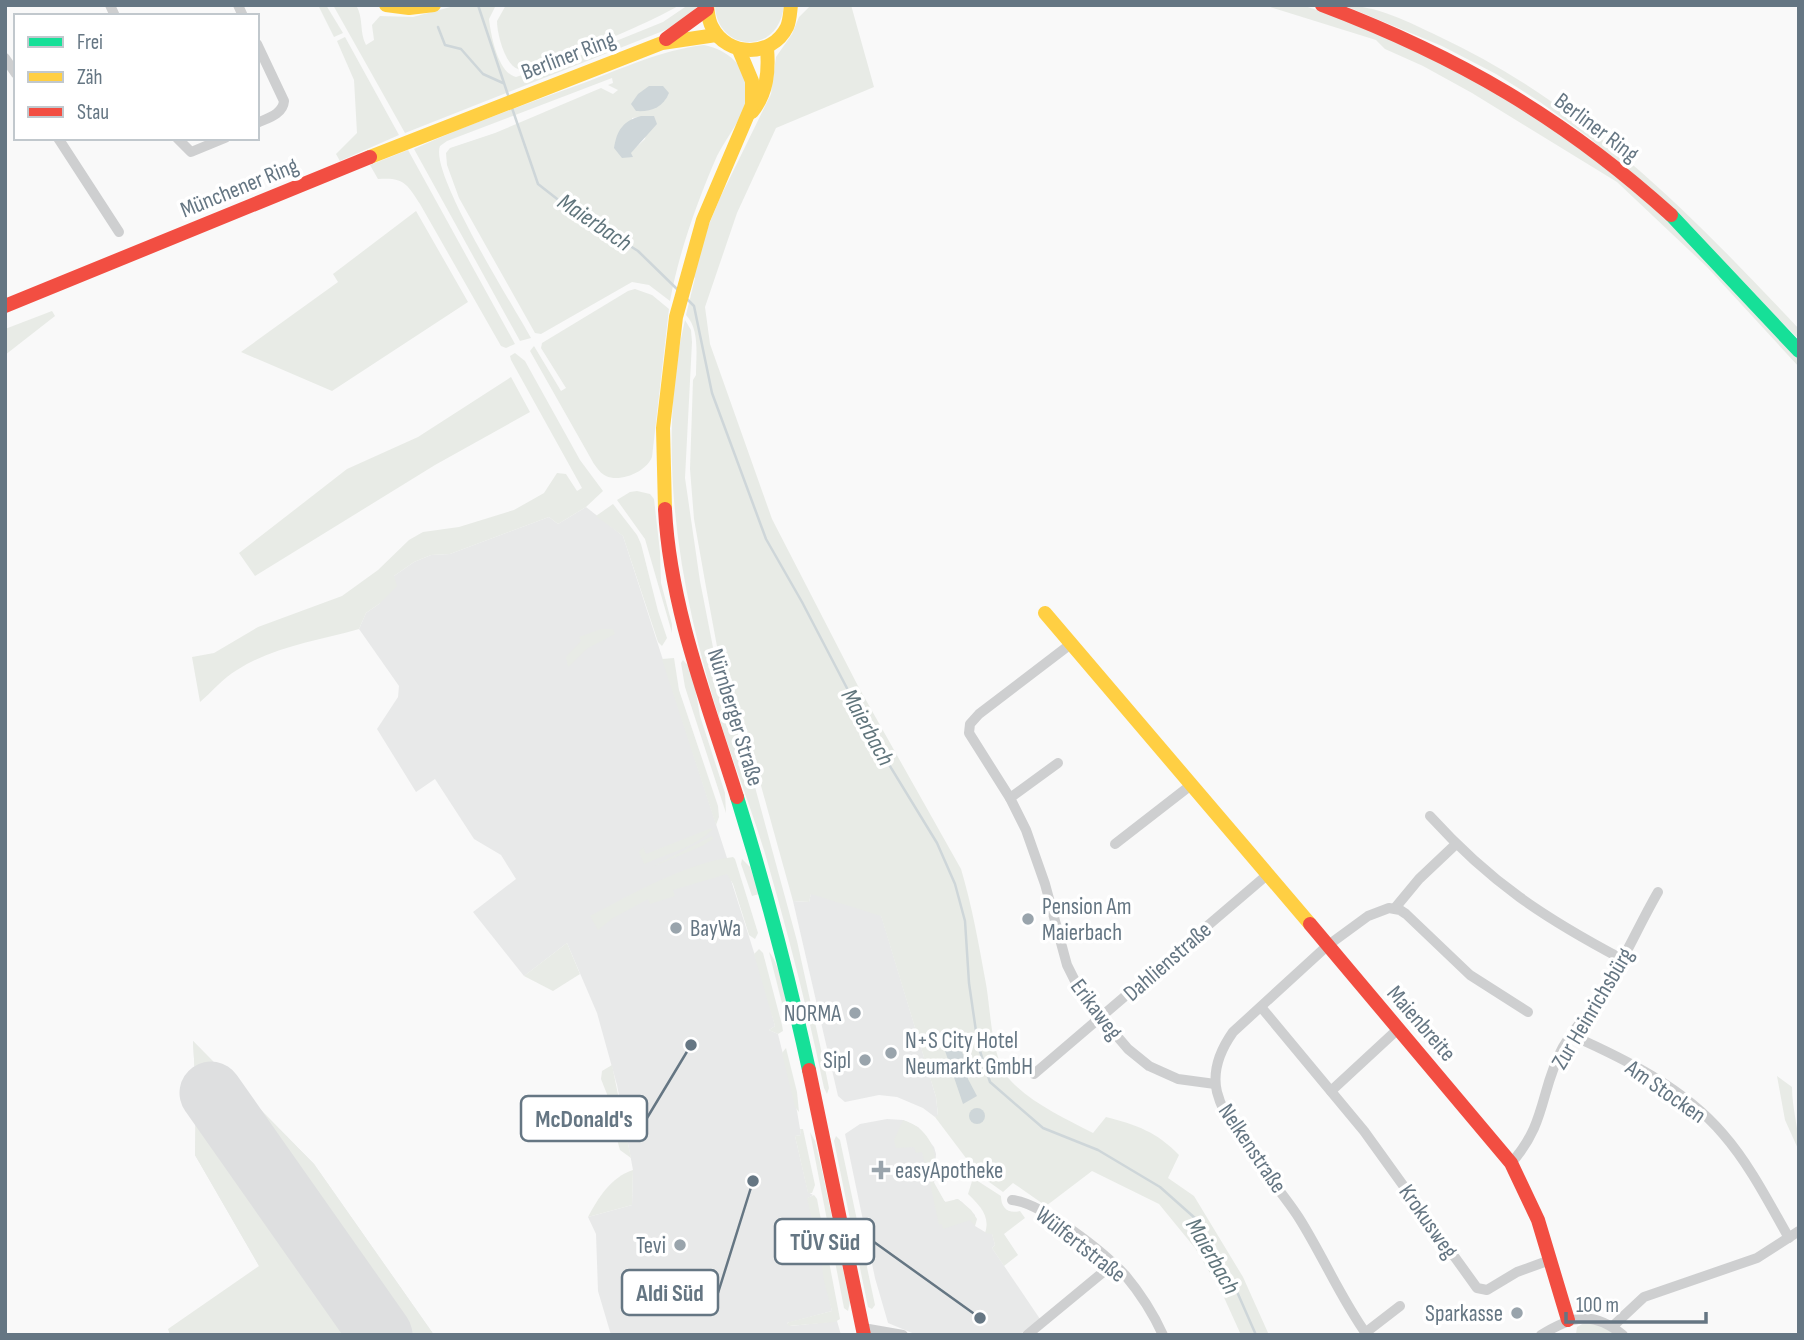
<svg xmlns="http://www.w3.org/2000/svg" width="1804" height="1340" font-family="'Sofia Sans Condensed',sans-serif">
<rect width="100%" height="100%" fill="#f9f9f9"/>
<g fill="#e8e9e9">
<polygon points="586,507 623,536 727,858 730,877 766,990 775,1026 769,1030 778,1034 797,1111 801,1135 795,1136 808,1192 813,1195 808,1198 832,1311 787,1323 791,1326 837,1321 841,1335 611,1335 598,1291 596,1234 588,1217 632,1205 633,1170 617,1085 597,1013 567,943 524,976 473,912 516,879 501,855 474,839 435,779 416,792 377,729 398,697 399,686 359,629 366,613 379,604 394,576 414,562 431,555 450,554 549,517 558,524"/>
<polygon points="811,893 881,915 936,1097 938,1116 935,1117 923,1108 897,1097 879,1095 845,1102 838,1096 793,901 809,902"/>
<polygon points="193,1041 314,1164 434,1335 299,1335 195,1155 196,1095"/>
<polygon points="887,1119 903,1120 918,1127 934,1147 936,1154 934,1185 943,1200 947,1203 957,1199 962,1202 975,1215 975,1226 985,1232 992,1233 995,1245 992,1248 1040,1319 1019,1335 917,1335 888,1323 875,1278 845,1134 860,1124"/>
</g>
<g fill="#e8ebe6" fill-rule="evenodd">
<polygon points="318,5 326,5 343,33 334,37"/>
<path d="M 333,5 L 356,5 C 364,18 359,32 366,45 L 374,40 L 372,25 L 380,16 L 413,17 L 458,5 L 496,5 L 489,19 C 491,36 498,73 516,77 L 569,60 L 663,22 L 688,5 L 699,5 L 680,23 L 663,31 L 405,133 Z"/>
<path d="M 506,5 L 679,5 C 664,17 533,73 518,69 C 505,65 497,34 497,21 Z"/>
<path d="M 715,5 L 784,5 C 779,57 716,52 715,5 Z"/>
<path d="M 811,5 L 851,5 L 874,87 L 776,128 L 737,213 L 705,307 L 710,344 L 772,519 L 858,686 L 961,869 C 972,906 979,945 986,984 C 991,1012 991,1060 1011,1081 C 1033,1104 1065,1118 1093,1133 L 1106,1117 C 1137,1125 1157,1132 1179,1155 L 1168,1178 L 1194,1196 L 1243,1277 L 1269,1335 L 1241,1335 L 1222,1293 L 1195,1248 L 1159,1204 L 1092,1171 L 1046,1206 L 1013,1183 L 1003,1192 L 978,1174 L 935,1117 L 938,1115 L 936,1097 L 881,916 L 811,894 L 809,902 L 793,901 L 755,764 L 721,668 L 706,587 L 694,519 L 690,469 L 693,380 L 696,375 C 696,355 700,330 686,315 L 695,278 L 692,275 L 708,227 L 720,198 L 771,94 L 776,57 L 792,34 L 799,17 Z"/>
<polygon points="1264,5 1302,5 1363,26 1399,41 1517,103 1626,183 1705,257 1799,358 1799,367 1707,267 1617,182 1472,93 1423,66 1385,49 1376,40"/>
<path d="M 1343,5 C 1375,5 1409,22 1438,36 C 1584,104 1690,213 1799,329 L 1799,339 L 1592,140 L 1540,102 L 1496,74 L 1442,46 Z"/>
<polygon points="345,37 399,135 340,161 336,154 357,133 354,80 337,41"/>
<path d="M 704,45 C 729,50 751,69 747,98 C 743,118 726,138 717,156 C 697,202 679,252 670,301 L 649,285 L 632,282 L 541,334 L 535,333 L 459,198 L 447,165 L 446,153 L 450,148 L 495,133 L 601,88 L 613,94 L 618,90 L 608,85 L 613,83 L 612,78 L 447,141 L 440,146 C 429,173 514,307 531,338 L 520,341 L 414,149 C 468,124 524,105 581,84 C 621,69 661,50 704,45 ZM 649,116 L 645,139 L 630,153 L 632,118 Z"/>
<path d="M 408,150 L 515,344 L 506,348 L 501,346 L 420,204 C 407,184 404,177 378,179 L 370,165 Z"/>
<polygon points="416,211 468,302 332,391 241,352 338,282 333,274"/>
<path d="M 635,289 L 652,295 L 669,309 L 652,457 C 647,471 621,483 606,476 C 601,474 597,468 594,464 L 530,351 L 534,346 L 561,391 L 566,388 L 541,348 L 542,343 L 628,291 Z"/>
<polygon points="52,311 55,316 5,355 5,329"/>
<path d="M 685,320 L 691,330 L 692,342 L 685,478 L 700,581 L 719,678 L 752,776 L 797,941 L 822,1054 L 829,1088 L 827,1094 L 824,1088 C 808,1011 788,933 766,857 C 753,813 736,770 722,727 C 687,617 664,504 674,388 C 675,365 680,343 685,320 Z"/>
<path d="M 515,353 L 525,361 L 580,460 L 603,491 L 586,507 L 558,524 L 549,517 L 450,554 L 431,555 L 414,562 L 394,576 L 397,586 L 379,604 L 366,613 L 359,629 C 317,641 275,646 237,670 C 223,678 212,692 200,702 L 192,657 L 214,653 L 258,627 L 342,596 L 378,570 L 409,540 L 423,532 L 459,527 L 514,510 L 544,493 L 557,473 L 566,474 L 577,491 L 582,488 L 511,360 L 510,356 Z"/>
<polygon points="511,377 530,412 435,465 255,576 239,553 347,469 418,437"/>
<polygon points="637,491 650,494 654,499 660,552 661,583 672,624 672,633 645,539 617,500 630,492"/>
<polygon points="613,504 637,535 641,544 658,611 667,638 662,646 658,642 623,536 596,516"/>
<polygon points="601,629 613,629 615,634 588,648 568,667 566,657 581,641 579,637"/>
<polygon points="674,658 679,690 718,806 719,817 716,825 662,659"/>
<polygon points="683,660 692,670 700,716 725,793 726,813 685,687 681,663"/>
<path d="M 711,828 L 712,830 C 695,847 667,854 644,864 L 639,852 L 643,847 L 646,854 Z"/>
<polygon points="712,836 713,839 702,846 652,867"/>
<path d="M 733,857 L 735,859 L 758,933 L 755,939 L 749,935 L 733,884 L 727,874 L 673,890 L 675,896 L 650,904 L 648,899 L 613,918 L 598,930 L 590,916 C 632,894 686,863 733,857 Z"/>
<polygon points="742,859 750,867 759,894 752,896 741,864"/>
<polygon points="567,943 580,974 553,991 524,976"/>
<polygon points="759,949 763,953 782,1025 783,1031 778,1034 769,1030 775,1026 754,954"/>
<path d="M 769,952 C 779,962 789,1005 786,1019 Z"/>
<polygon points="193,1041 314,1164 434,1335 390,1335 205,1074 206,1102 371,1335 170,1335 168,1329 259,1266 195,1155 196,1095"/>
<polygon points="786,1048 797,1092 799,1112 795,1107 782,1053"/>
<polygon points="612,1065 631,1158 620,1150 615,1132 620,1127 601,1079 602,1071"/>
<path d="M 1777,1076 L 1792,1087 C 1792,1109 1799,1129 1799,1151 L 1785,1120 Z"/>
<path d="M 903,1120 C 926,1127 938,1147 935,1171 L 926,1170 L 922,1152 L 916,1153 L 914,1147 L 896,1148 L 894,1140 Z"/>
<polygon points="800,1129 803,1129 815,1185 812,1193 808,1193 795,1136 801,1135"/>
<polygon points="810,1132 815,1141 823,1175 850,1302 848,1311 844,1308"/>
<polygon points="836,1136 840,1140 875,1305 872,1309 868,1307 834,1141"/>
<path d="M 633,1170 L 632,1205 L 588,1217 C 598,1198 611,1177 633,1170 Z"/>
<path d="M 973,1178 L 1001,1196 C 1001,1208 1008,1214 1020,1211 L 1025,1218 L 1004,1234 L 1018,1255 L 1004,1266 L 992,1248 L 995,1245 L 992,1234 L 985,1233 C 991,1216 979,1205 968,1194 Z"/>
<polygon points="932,1179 945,1202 958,1199 971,1210 977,1219 975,1226 970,1220 943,1229 942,1224 939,1225 930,1183"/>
<polygon points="814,1195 817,1199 840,1319 835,1322 789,1326 787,1324 789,1322 832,1311 824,1281 820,1252 813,1252 811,1244 817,1242 807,1198"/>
<polygon points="1584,1323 1601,1325 1615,1335 1576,1334 1577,1327"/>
</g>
<g fill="#ced6d9">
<path d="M 649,86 L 663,86 L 669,93 C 663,108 650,112 636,111 L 631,104 L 638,94 Z"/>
<path d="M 641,116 L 654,116 L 657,124 L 631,153 L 633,157 L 622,158 L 614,148 C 617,130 623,121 641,116 Z"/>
<polygon points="948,1037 956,1039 966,1061 968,1079 977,1096 963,1104 941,1039"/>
<circle cx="977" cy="1116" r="8"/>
</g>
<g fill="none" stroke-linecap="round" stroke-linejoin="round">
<g stroke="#ced6d9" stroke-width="2.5">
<polyline points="478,5 508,95"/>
<polyline points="438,27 445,45 461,49 483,74 503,83"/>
<polyline points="512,108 538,184 561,202 638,251 678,290"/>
<polyline points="687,299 694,306 712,393 766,539 802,602 874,740 937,843 955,884 965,921 969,983 978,1045 990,1082 1043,1128 1098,1150 1160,1187 1196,1219 1238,1294 1256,1335"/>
</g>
<polyline stroke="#dedfe0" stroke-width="63" points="211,1093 381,1335"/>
<g stroke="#cecfd0" stroke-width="10">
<polyline points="110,5 115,16"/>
<polyline points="238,5 243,16"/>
<path d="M 257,44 L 284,101 C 283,114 268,118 257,123"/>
<polyline points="5,58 16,74"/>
<polyline points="58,138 119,232"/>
<polyline points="177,138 191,152 225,138"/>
<polyline points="1072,643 979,714 970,724 969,733 1010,798 1026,830 1045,884 1067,965 1082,995 1128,1049 1149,1066 1178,1079 1215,1084"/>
<polyline points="1010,798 1058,763"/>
<path d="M 1430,816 C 1491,883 1543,917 1622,959"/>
<polyline points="1115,844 1191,785"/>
<polyline points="1395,908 1419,879 1456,844"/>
<polyline points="1261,1007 1364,1131 1477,1288 1487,1290 1517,1272 1550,1260"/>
<path d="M 1571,1035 C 1625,1059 1684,1088 1723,1134 C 1750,1165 1769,1203 1789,1238"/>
<polyline points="1034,1074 1267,875"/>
<polyline points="1331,1091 1397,1030"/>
<path d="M 1511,1163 C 1547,1124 1540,1089 1563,1047 C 1576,1025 1594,1008 1607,986 C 1626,956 1640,923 1658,892"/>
<path d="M 1012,1200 C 1042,1203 1104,1252 1125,1275 C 1140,1293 1153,1313 1163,1335"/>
<polyline points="1613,1326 1644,1297 1757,1258 1799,1231"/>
<polyline points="863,1328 903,1335"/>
<polyline points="1365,1333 1400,1306"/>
<polyline points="1027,1335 1113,1264"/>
<path d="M 1367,1335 C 1341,1299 1323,1256 1299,1218 C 1275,1180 1228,1135 1217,1092 C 1212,1071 1221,1049 1233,1032 L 1327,946 L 1368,916 L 1389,908 L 1400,910 L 1406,914 L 1470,975 L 1528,1012"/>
<path d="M 1541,1335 C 1572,1316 1593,1310 1623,1335"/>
</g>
<g stroke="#16e098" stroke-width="14">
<polyline points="1671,215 1799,351"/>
<path d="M 737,797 C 765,887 789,978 809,1070"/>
</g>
<g stroke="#ffcf43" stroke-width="14">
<polyline points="386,5 409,8 434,5"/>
<path d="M 707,5 C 708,12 708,20 712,27 C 727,57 772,58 787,27 C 790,20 790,12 791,5"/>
<path d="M 752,112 C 767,93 769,72 767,48"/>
<polyline points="370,157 662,43 716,35"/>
<polyline points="665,509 663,428 676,317 703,220 752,105 752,81 739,50"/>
<polyline points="1045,613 1310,924"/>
</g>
<g stroke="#f24e42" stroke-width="14">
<path d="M 1322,5 C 1457,56 1564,118 1671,215"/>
<polyline points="666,39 707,9"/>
<polyline points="5,306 370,157"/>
<path d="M 665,509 C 670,608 708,704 737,797"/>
<polyline points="1310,924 1511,1163 1538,1220 1568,1320"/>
<polyline points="809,1070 864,1335"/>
</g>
</g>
<g fill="#99a4ac" stroke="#fff" stroke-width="2.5">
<circle cx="1028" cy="919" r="7"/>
<circle cx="676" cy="928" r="7"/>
<circle cx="855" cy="1013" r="7"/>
<circle cx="891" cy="1053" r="7"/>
<circle cx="865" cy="1060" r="7"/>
<path d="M877.5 1159.5h7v7h7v7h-7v7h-7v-7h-7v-7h7z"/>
<circle cx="680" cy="1245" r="7"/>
<circle cx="1517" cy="1313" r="7"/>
</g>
<g text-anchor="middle" stroke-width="7" stroke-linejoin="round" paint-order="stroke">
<g font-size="23" fill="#657683" stroke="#fff">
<text transform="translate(568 55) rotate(-21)" y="8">Berliner Ring</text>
<text transform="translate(1597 127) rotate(37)" y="8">Berliner Ring</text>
<text transform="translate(239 187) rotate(-22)" y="8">Münchener Ring</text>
<text transform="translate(736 717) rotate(73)" y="8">Nürnberger Straße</text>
<text transform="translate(1167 961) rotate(-41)" y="8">Dahlienstraße</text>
<text transform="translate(1592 1008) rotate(-59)" y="8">Zur Heinrichsbürg</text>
<text transform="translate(1097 1009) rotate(53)" y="8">Erikaweg</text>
<text transform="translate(1422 1023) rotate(49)" y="8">Maienbreite</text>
<text transform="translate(1666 1091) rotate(35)" y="8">Am Stocken</text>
<text transform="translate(1253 1148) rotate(56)" y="8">Nelkenstraße</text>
<text transform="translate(1429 1221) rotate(55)" y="8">Krokusweg</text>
<text transform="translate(1081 1244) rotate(38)" y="8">Wülfertstraße</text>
</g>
<g font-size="23" fill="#657683" stroke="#fff" text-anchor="start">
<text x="1042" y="914">Pension Am<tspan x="1042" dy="26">Maierbach</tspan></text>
<text x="690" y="936">BayWa</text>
<text x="841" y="1021" text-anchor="end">NORMA</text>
<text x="905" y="1048">N+S City Hotel<tspan x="905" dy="26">Neumarkt GmbH</tspan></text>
<text x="851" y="1068" text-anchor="end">Sipl</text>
<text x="895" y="1178">easyApotheke</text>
<text x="666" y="1253" text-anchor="end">Tevi</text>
<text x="1503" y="1321" text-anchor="end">Sparkasse</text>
</g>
<g font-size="24" font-style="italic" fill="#60757c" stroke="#fff">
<text transform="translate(595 222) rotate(34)" y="8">Maierbach</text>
<text transform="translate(868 727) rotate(61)" y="8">Maierbach</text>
<text transform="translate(1213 1256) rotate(60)" y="8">Maierbach</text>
</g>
</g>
<path fill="none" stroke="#657683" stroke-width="2.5" d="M691 1045L647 1118M980 1318L874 1242M753 1181L718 1293"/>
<g fill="#657683" stroke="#fff" stroke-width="2.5">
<circle cx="691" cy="1045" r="7"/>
<circle cx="980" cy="1318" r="7"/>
<circle cx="753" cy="1181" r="7"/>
</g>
<g fill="#fff" stroke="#657683" stroke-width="2.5">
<rect x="521" y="1096" width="126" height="45" rx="7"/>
<rect x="775" y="1219" width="99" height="45" rx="7"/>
<rect x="622" y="1270" width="96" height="45" rx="7"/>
</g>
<g font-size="24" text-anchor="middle" font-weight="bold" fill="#657683">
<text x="584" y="1127">McDonald's</text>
<text x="825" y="1250">TÜV Süd</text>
<text x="670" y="1301">Aldi Süd</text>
</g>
<rect width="1804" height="1340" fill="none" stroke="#657683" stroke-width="14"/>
<rect x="14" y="14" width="245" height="126" fill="#ffffff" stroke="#c1c8cd" stroke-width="2"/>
<rect x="28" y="37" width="35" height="10" fill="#16e098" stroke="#c1c8cd" stroke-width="2"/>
<text x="77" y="49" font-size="21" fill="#657683">Frei</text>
<rect x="28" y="72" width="35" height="10" fill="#ffcf43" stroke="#c1c8cd" stroke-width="2"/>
<text x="77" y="84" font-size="21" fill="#657683">Zäh</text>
<rect x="28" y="107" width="35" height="10" fill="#f24e42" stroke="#c1c8cd" stroke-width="2"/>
<text x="77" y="119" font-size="21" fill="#657683">Stau</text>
<path d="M1566 1312v10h140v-10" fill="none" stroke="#657683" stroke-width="3.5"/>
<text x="1576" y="1312" font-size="21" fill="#657683" stroke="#ffffff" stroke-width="5" paint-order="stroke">100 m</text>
</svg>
